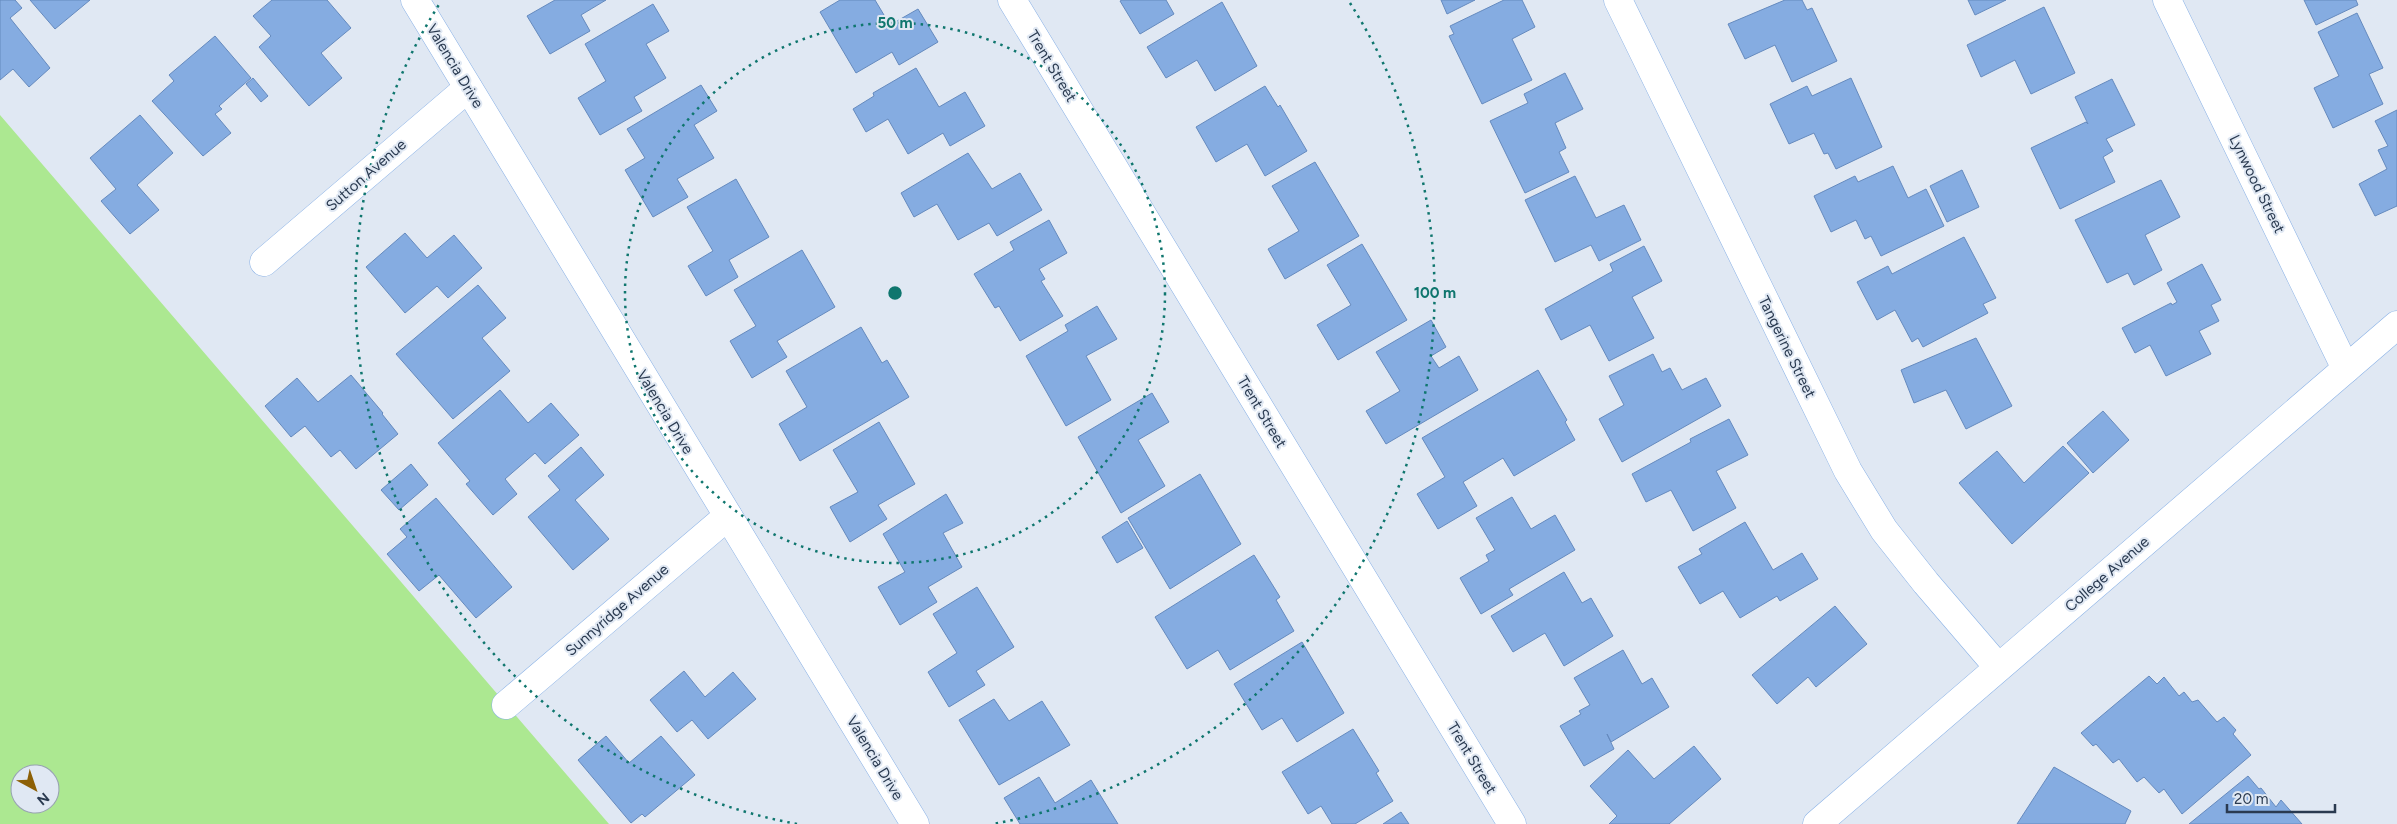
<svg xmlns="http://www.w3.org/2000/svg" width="2397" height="824" font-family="Figtree,sans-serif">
<rect width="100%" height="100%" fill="#e0e8f3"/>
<path fill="#ace891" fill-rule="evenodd" d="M 0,115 L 609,824 L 0,824 ZM 20,774 L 50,774 L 50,804 L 20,804 Z"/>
<g fill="#85ace1" stroke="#658abe">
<polygon points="0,0 15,0 22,8 10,18 50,68 29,87 13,69 0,80"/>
<polygon points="30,0 90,0 55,29"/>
<polygon points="272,0 327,0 351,28 321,53 342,78 309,106 259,47 271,36 253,16"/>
<polygon points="555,0 606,0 581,15 590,31 550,54 527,16"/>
<polygon points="840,0 875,0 890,25 918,9 938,42 899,65 892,52 856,73 820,12"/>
<polygon points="1122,0 1166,0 1174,14 1140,34 1120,1"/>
<polygon points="1441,0 1475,0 1447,14"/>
<polygon points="1504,0 1522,0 1535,27 1512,39 1532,80 1482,104 1449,36 1454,34 1450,26"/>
<polygon points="1785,0 1802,0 1807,10 1812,8 1837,61 1792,82 1775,45 1745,59 1728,24"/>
<polygon points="1968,0 2006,0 1975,15"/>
<polygon points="2304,0 2356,0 2358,5 2316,25"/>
<polygon points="1222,2 1257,66 1215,91 1197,60 1166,78 1147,47"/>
<polygon points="653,4 669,31 646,44 666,78 634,97 642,111 600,135 578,98 606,81 585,44"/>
<polygon points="2044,7 2075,73 2031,94 2015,60 1981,77 1967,45"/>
<polygon points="2357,13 2383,68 2369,74 2383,104 2333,128 2314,88 2339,76 2318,32"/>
<polygon points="215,36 251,78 219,106 222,109 215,114 231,133 203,156 152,101 174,81 169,75"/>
<polygon points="916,68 939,107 965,92 985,126 950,146 943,133 908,154 888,119 866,132 853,109 874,96 873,93"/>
<polygon points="1565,73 1583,109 1555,123 1566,148 1559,152 1569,172 1525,193 1490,121 1528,103 1524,94"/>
<polygon points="253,78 268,96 261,102 246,84"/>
<polygon points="1851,78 1882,147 1836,169 1828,153 1824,154 1814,133 1789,144 1770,104 1807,86 1812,96"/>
<polygon points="2112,79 2135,125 2106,139 2113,151 2103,157 2115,182 2060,209 2031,148 2086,122 2088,124 2075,97"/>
<polygon points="701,85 717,111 694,125 714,158 677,179 688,197 653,217 625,170 645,158 627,129"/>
<polygon points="1265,86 1278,107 1280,105 1307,151 1265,176 1247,144 1216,162 1196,127"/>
<polygon points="2397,110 2397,206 2375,216 2359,184 2387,169 2378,150 2388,146 2375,121"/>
<polygon points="140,115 173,153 137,185 159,210 130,234 101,201 116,189 90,158"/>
<polygon points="968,153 992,189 1020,173 1042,210 997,236 989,223 958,240 937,204 914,217 901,193"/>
<polygon points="1315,162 1359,236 1285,279 1268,249 1299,231 1272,186"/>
<polygon points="1893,166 1908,198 1926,189 1944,226 1881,256 1871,236 1865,239 1856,220 1831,232 1814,196 1855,176 1858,182"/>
<polygon points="1962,170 1979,207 1947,222 1930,186"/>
<polygon points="1575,176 1596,218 1624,205 1641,240 1599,261 1591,245 1555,262 1525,200"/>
<polygon points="736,179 769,237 729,260 738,277 706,296 688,266 713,251 687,207"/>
<polygon points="2161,180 2180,217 2145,235 2162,270 2134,285 2128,273 2107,283 2075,220"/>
<polygon points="1049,220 1067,253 1039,269 1045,279 1041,281 1063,316 1020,341 999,306 995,308 974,274 1014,250 1010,242"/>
<polygon points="405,233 427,258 454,235 482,268 448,298 437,286 405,313 366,267"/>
<polygon points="1964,237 1996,298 1983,304 1988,313 1923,347 1918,338 1912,342 1895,310 1877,320 1857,282 1888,266 1892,274"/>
<polygon points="1362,244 1407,320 1338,360 1317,325 1351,305 1327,265"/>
<polygon points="1644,246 1662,281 1632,297 1654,338 1609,361 1590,325 1561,340 1545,309 1613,271 1610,264"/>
<polygon points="802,250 835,307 777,341 787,357 752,378 730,341 756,326 734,290"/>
<polygon points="2202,264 2221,300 2211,305 2219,321 2199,331 2211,354 2166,376 2150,345 2135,353 2122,328 2171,303 2172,305 2177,302 2167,283"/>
<polygon points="478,285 506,318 482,338 510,371 453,419 396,354"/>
<polygon points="1097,306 1117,339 1086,356 1111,400 1066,426 1026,356 1068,331 1065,325"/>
<polygon points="1431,320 1446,347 1431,356 1439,368 1459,356 1478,390 1386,444 1366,411 1400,391 1376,352"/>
<polygon points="861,327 882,363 887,360 909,397 800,461 779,424 807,407 786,371"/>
<polygon points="1976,338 2012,406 1966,429 1946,390 1914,403 1901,370"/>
<polygon points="1653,354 1662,372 1670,368 1682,390 1706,378 1721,406 1622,462 1599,419 1624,405 1609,376"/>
<polygon points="1538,370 1567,420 1565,422 1575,440 1514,476 1503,458 1463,482 1477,506 1438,529 1417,494 1445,477 1422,438"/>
<polygon points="351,375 383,413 382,414 398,434 356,469 340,450 331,457 305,426 291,437 265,406 297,378 318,402"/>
<polygon points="500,390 528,423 551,403 579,435 545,464 535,453 505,479 517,494 493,515 466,484 470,481 438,443"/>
<polygon points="1152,393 1169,422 1138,440 1165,486 1121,513 1078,437"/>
<polygon points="2103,411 2129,440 2093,473 2067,443"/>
<polygon points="1729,419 1748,455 1716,471 1736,508 1693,531 1671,490 1646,502 1632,474 1691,442 1690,439"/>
<polygon points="879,422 915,484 878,505 887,519 850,542 830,507 858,492 833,450"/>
<polygon points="2063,446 2089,473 2012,544 1959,483 1997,451 2024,483"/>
<polygon points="581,447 604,475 575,500 609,539 573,570 528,517 560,490 548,476"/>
<polygon points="411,464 428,485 399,510 381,490"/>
<polygon points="1200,474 1241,544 1170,589 1128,518"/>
<polygon points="946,494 963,523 943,533 962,567 928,587 937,602 900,625 878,587 905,572 883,534"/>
<polygon points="1512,497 1531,529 1555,515 1575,550 1509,589 1513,595 1481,614 1460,578 1489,561 1486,555 1495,550 1476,518"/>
<polygon points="436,498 512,587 476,618 439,575 419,591 387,554 407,537 400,529"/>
<polygon points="1127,521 1143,548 1117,563 1102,537"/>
<polygon points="1745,522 1773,570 1802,553 1818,579 1780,601 1777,596 1740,618 1723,591 1700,604 1678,567 1702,554 1699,549"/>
<polygon points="1254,555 1280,597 1276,600 1294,631 1230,670 1218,650 1187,669 1155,617"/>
<polygon points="1564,572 1582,603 1591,598 1613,636 1564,666 1545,633 1513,652 1491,616"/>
<polygon points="977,587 1014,647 976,671 985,685 949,707 928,672 957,653 933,614"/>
<polygon points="1835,606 1867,644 1816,687 1808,677 1777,704 1752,675"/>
<polygon points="1302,642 1344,713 1297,742 1282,718 1262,730 1234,684"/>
<polygon points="1623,650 1642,684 1652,678 1669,707 1611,742 1607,734 1614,749 1584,766 1560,726 1581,714 1579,711 1590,705 1574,678"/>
<polygon points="684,671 705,697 733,672 756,699 708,739 692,720 677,732 650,700"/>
<polygon points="2149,676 2157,684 2164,677 2179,696 2184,692 2192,702 2198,700 2217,722 2224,717 2236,730 2233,734 2251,755 2182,814 2164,789 2159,793 2144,777 2137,782 2119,759 2113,763 2096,744 2093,746 2081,733"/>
<polygon points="994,699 1009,721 1042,701 1070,745 999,785 959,720"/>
<polygon points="1353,729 1379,771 1376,773 1393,801 1355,824 1332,824 1321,806 1308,814 1282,772"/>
<polygon points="606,736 629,763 661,736 695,775 645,817 642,814 631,823 578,760"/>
<polygon points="1694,746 1721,779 1669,824 1609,824 1617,816 1590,786 1628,750 1654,779"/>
<polygon points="2054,767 2131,811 2125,824 2017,824"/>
<polygon points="2248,776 2259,789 2261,788 2276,807 2281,800 2302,824 2189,824"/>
<polygon points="1039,777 1055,803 1091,780 1118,824 1020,824 1004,798"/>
<polygon points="1401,812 1409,824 1383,824"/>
</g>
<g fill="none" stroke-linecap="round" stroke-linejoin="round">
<g stroke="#89b1e6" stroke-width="29">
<g id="street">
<polyline points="415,0 915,824"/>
<polyline points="1012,0 1512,824"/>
<polyline points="1618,0 1848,471 1884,530 1926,583 1998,667"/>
<polyline points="2167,0 2346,369"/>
<polyline points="264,262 468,88"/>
<polyline points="506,705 728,516"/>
</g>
</g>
<g stroke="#89b1e6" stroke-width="29">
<polyline id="secondary" points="1817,824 2397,325"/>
</g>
<use href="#street" stroke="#fff" stroke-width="28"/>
<use href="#secondary" stroke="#fff" stroke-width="28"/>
</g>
<g fill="none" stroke="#0f766e" stroke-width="2.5" stroke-dasharray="2.5 5">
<circle cx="895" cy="293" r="270"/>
<path d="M797 824A540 540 0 0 1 440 3M1350 3A540 540 0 0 1 993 824"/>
</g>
<g text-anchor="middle" stroke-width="4" stroke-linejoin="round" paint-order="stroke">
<g font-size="15" fill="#2a3a50" stroke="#e0e8f3">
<text transform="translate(455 66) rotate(59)" y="5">Valencia Drive</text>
<text transform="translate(1052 66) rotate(59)" y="5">Trent Street</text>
<text transform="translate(366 175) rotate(-41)" y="5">Sutton Avenue</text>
<text transform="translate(2257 184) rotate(64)" y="5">Lynwood Street</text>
<text transform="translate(1787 347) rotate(64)" y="5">Tangerine Street</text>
<text transform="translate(665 412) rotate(59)" y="5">Valencia Drive</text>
<text transform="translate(1262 412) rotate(59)" y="5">Trent Street</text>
<text transform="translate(2107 574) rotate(-41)" y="5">College Avenue</text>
<text transform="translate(617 610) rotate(-41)" y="5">Sunnyridge Avenue</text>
<text transform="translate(875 758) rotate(59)" y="5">Valencia Drive</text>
<text transform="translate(1472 758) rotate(59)" y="5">Trent Street</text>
</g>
</g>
<circle cx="895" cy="293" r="8" fill="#0f766e" stroke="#e0e8f3" stroke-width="2.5"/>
<g font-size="15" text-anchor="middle" font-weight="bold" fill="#0f766e" stroke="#e0e8f3" stroke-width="4" stroke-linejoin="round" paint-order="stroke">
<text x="895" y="28">50 m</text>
<text x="1435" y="298">100 m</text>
</g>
<g transform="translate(35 789) rotate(140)"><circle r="24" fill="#e0e8f3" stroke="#97a2b2"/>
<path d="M0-4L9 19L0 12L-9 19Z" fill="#8d6006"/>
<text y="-8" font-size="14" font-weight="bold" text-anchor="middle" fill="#2a3a50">N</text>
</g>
<path d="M2227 804v8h108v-8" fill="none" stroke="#2a3a50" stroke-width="2.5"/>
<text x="2234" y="804" font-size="15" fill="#2a3a50" stroke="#e0e8f3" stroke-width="4" paint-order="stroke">20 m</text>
</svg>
